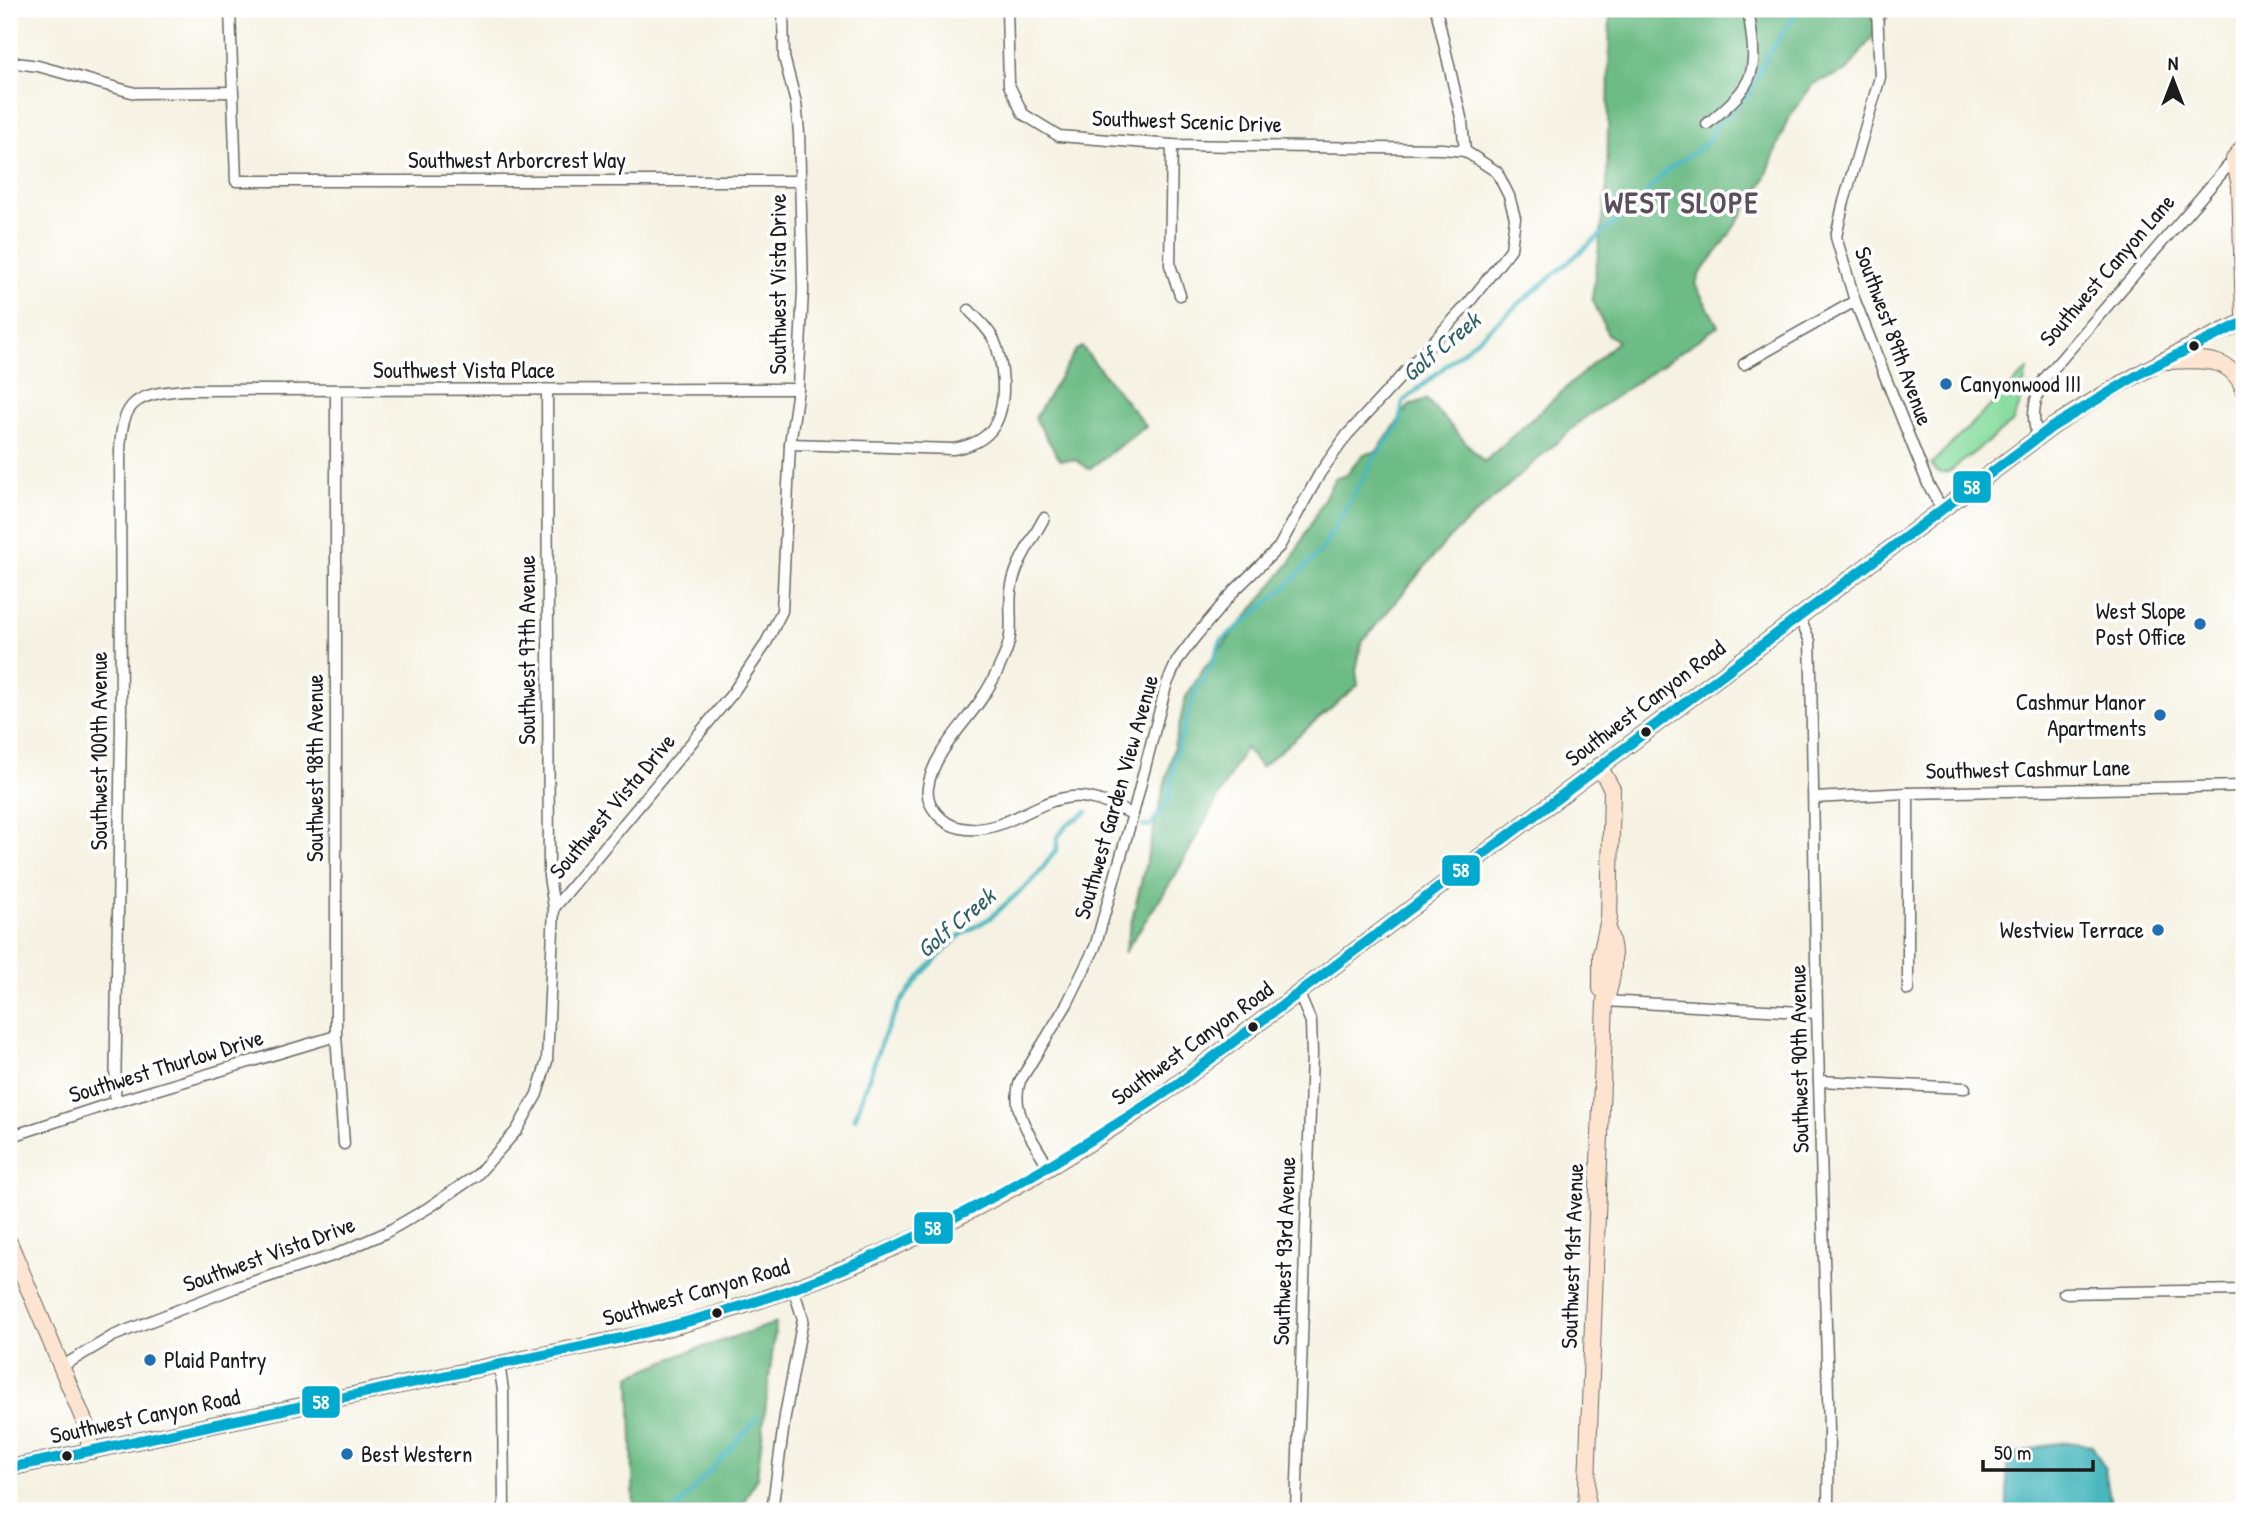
<svg xmlns="http://www.w3.org/2000/svg" width="2253" height="1520" font-family="'Patrick Hand',sans-serif">
<rect width="100%" height="100%" fill="#fff"/>
<filter id="ink" filterUnits="userSpaceOnUse"><feTurbulence type="fractalNoise" baseFrequency=".0143" numOctaves="2"/><feDisplacementMap in="SourceGraphic" scale="14" xChannelSelector="R" yChannelSelector="G"/><feConvolveMatrix kernelMatrix="1 2 1 2 8 2 1 2 1" color-interpolation-filters="sRGB"/></filter>
<filter id="wash" filterUnits="userSpaceOnUse"><feTurbulence type="fractalNoise" baseFrequency=".00686" numOctaves="4" result="noise"/><feDisplacementMap in="SourceGraphic" scale="28" xChannelSelector="R" yChannelSelector="G"/><feGaussianBlur stdDeviation="1.57" result="paint"/><feColorMatrix in="noise" values="0 0 0 0 0 0 0 0 0 0 0 0 0 0 0 0 0 1.4 0 .05"/><feComposite in="paint" operator="in"/></filter>
<g filter="url(#wash)">
<rect width="100%" height="100%" fill="#f6f2e3"/>
<path fill="#87dd9f" stroke="#527c5e" stroke-width="2" d="M 2027,370 L 2019,407 L 2012,423 L 1950,471 C 1941,475 1936,473 1931,464 Z"/>
<g fill="#6dbc86" stroke="#446c51" stroke-width="2">
<polygon points="1610,9 1893,9 1847,71 1813,84 1787,121 1765,179 1723,244 1699,275 1695,284 1718,326 1583,419 1449,538 1362,642 1356,670 1358,685 1261,767 1245,748 1175,876 1124,953 1186,697 1202,671 1290,563 1335,478 1345,476 1364,454 1376,452 1409,406 1426,399 1484,462 1618,341 1608,335 1592,298 1607,188"/>
<polygon points="1082,347 1146,426 1089,469 1076,460 1060,460 1035,418 1076,350"/>
<polygon points="776,1323 757,1477 739,1511 634,1511 630,1376 685,1353"/>
</g>
<polygon fill="#48b8be" stroke="#326a6d" stroke-width="2" points="2067,1442 2092,1445 2105,1469 2112,1511 2007,1511 2007,1458 2045,1445"/>
<g fill="none" stroke-linecap="round" stroke-linejoin="round">
<g stroke="#48b8be" stroke-width="4.5">
<polyline points="1143,826 1150,826 1169,799 1175,757 1198,683 1204,682 1221,641 1283,590 1322,550 1374,459 1400,424 1403,402 1638,203 1666,171 1707,143 1717,125 1750,93 1766,58 1794,17 1797,9"/>
<polyline points="855,1118 882,1040 900,1003 922,974 959,936 990,918 1035,878 1057,849 1057,837 1069,823 1087,812"/>
<polyline points="674,1511 758,1418"/>
</g>
</g>
</g>
<g filter="url(#ink)">
<g fill="none" stroke-linecap="round" stroke-linejoin="round">
<g stroke="#686762" stroke-width="13">
<g id="street">
<polyline points="230,9 236,181 799,181"/>
<path d="M 1007,9 L 1009,85 L 1023,114 L 1059,136 L 1172,145 L 1442,149 L 1465,151 L 1497,172 L 1509,196 L 1515,218 L 1511,249 L 1467,305 L 1347,435 L 1320,473 L 1279,547 L 1234,591 L 1195,637 L 1177,661 L 1166,686 L 1133,814 L 1095,947 L 1067,1004 L 1020,1081 C 1009,1112 1035,1142 1049,1168"/>
<polyline points="1436,9 1462,122 1465,151"/>
<polyline points="1877,9 1880,77 1843,205 1836,237 1855,301 1928,484 1942,509"/>
<polyline points="9,62 38,66 135,93 232,92"/>
<path d="M 1707,124 C 1758,81 1758,74 1748,9"/>
<polyline points="1172,145 1170,265 1180,295"/>
<polyline points="1744,364 1855,301"/>
<polyline points="336,391 336,1036 344,1144"/>
<polyline points="547,391 549,877 554,908"/>
<path d="M 2038,436 C 2030,418 2035,394 2045,378 L 2234,159 L 2244,161"/>
<path d="M 790,444 L 953,449 C 992,443 1004,420 1003,383 C 1002,368 1000,353 994,340 C 988,328 978,320 969,310"/>
<path d="M 1044,518 C 1032,541 1014,565 1011,591 C 1008,617 1016,631 1003,659 C 997,673 989,688 980,701 C 962,727 933,754 928,787 C 925,806 943,825 961,828 C 1003,836 1033,800 1072,797 C 1093,795 1114,807 1133,814"/>
<polyline points="1799,617 1810,641 1811,674 1817,1013 1829,1430 1828,1503"/>
<polyline points="1908,793 1908,990"/>
<polyline points="1814,798 1908,793 2244,786"/>
<polyline points="1605,1001 1817,1013"/>
<polyline points="1819,1081 1965,1088"/>
<path d="M 115,1102 L 121,727 L 120,451 C 122,400 136,394 185,390 L 798,389"/>
<polyline points="9,1137 115,1102 336,1036"/>
<polyline points="2064,1293 2244,1290"/>
<polyline points="499,1364 503,1390 504,1511"/>
<polyline points="61,1367 113,1336 234,1288 335,1255 385,1233 428,1208 477,1175 517,1130 537,1094 547,1061 554,908 732,694 765,645 782,611 790,444 798,389 803,290 799,133 796,103 784,57 783,9"/>
<polyline points="772,1511 785,1416 803,1319 793,1288"/>
<polyline points="1296,1511 1312,1054 1311,1022 1299,994"/>
</g>
</g>
<g stroke="#686762" stroke-width="18">
<g id="secondary">
<polyline points="2244,146 2234,159 2240,186 2244,315"/>
<path d="M 2162,361 C 2196,361 2228,352 2244,389"/>
<polyline points="1599,766 1612,789 1609,919 1601,955 1601,989"/>
<polyline points="9,1242 85,1423 91,1451"/>
<path d="M 9,1468 L 656,1331 C 842,1283 1015,1199 1172,1088 L 2052,427 C 2114,386 2176,351 2244,322"/>
<path d="M 1586,1511 L 1605,1001 C 1613,981 1617,952 1608,931"/>
</g>
</g>
<use href="#street" stroke="#fff" stroke-width="10"/>
<use href="#secondary" stroke="#fde4d1" stroke-width="16"/>
<g stroke="#fff" stroke-width="16">
<path id="bus-1" d="M 9,1468 C 159,1436 308,1405 458,1373 C 572,1349 686,1328 795,1288 C 929,1238 1053,1168 1172,1088 L 2052,427 L 2146,370 L 2244,322"/>
</g>
<use href="#bus-1" stroke="#00a9ce" stroke-width="10"/>
</g>
</g>
<g fill="#1c1c1c" stroke="#fff" stroke-width="2.5">
<circle cx="2194" cy="346" r="6"/>
<circle cx="1646" cy="732" r="6"/>
<circle cx="1253" cy="1027" r="6"/>
<circle cx="717" cy="1313" r="6"/>
<circle cx="67" cy="1456" r="6"/>
</g>
<g fill="#1f6fb2" stroke="#fff" stroke-width="2.5">
<circle cx="1946" cy="384" r="7"/>
<circle cx="2200" cy="624" r="7"/>
<circle cx="2160" cy="715" r="7"/>
<circle cx="2158" cy="930" r="7"/>
<circle cx="150" cy="1360" r="7"/>
<circle cx="347" cy="1454" r="7"/>
</g>
<g text-anchor="middle" stroke-width="7" stroke-linejoin="round" paint-order="stroke">
<g font-size="23" fill="#1c1c1c" stroke="#fff">
<text transform="translate(1187 121) rotate(2)" y="8">Southwest Scenic Drive</text>
<text x="517" y="168">Southwest Arborcrest Way</text>
<text transform="translate(2107 270) rotate(-49)" y="8">Southwest Canyon Lane</text>
<text transform="translate(778 284) rotate(-90)" y="8">Southwest Vista Drive</text>
<text transform="translate(1894 336) rotate(70)" y="8">Southwest 89th Avenue</text>
<text x="464" y="378">Southwest Vista Place</text>
<text transform="translate(527 650) rotate(-90)" y="8">Southwest 97th Avenue</text>
<text transform="translate(1645 703) rotate(-37)" y="8">Southwest Canyon Road</text>
<text transform="translate(99 751) rotate(-90)" y="8">Southwest 100th Avenue</text>
<text transform="translate(315 768) rotate(-90)" y="8">Southwest 98th Avenue</text>
<text transform="translate(2028 769) rotate(-1)" y="8">Southwest Cashmur Lane</text>
<text transform="translate(1116 797) rotate(-74)" y="8">Southwest Garden View Avenue</text>
<text transform="translate(612 806) rotate(-50)" y="8">Southwest Vista Drive</text>
<text transform="translate(1192 1043) rotate(-36)" y="8">Southwest Canyon Road</text>
<text transform="translate(1799 1059) rotate(-91)" y="8">Southwest 90th Avenue</text>
<text transform="translate(166 1066) rotate(-17)" y="8">Southwest Thurlow Drive</text>
<text transform="translate(1284 1251) rotate(-88)" y="8">Southwest 93rd Avenue</text>
<text transform="translate(269 1254) rotate(-20)" y="8">Southwest Vista Drive</text>
<text transform="translate(1572 1256) rotate(-88)" y="8">Southwest 91st Avenue</text>
<text transform="translate(696 1292) rotate(-16)" y="8">Southwest Canyon Road</text>
<text transform="translate(145 1416) rotate(-12)" y="8">Southwest Canyon Road</text>
</g>
<g font-size="23" fill="#1c1c1c" stroke="#fff" text-anchor="start">
<text x="1960" y="392">Canyonwood III</text>
<text x="2186" y="619" text-anchor="end">West Slope<tspan x="2186" dy="26">Post Office</tspan></text>
<text x="2146" y="710" text-anchor="end">Cashmur Manor<tspan x="2146" dy="26">Apartments</tspan></text>
<text x="2144" y="938" text-anchor="end">Westview Terrace</text>
<text x="164" y="1368">Plaid Pantry</text>
<text x="361" y="1462">Best Western</text>
</g>
<g font-size="24" font-style="italic" fill="#306265" stroke="#fff">
<text transform="translate(1441 347) rotate(-40)" y="8">Golf Creek</text>
<text transform="translate(956 923) rotate(-40)" y="8">Golf Creek</text>
</g>
<g font-size="30" font-weight="bold" letter-spacing="2" fill="#5c4f5d" stroke="#fff">
<text x="1682" y="213">WEST SLOPE</text>
</g>
</g>
<g stroke="#fff" stroke-width="2.5">
<rect x="1952" y="470" width="40" height="34" rx="7" fill="#00a9ce"/>
<rect x="1441" y="854" width="40" height="33" rx="7" fill="#00a9ce"/>
<rect x="913" y="1211" width="41" height="34" rx="7" fill="#00a9ce"/>
<rect x="301" y="1385" width="40" height="34" rx="7" fill="#00a9ce"/>
</g>
<g font-size="19" text-anchor="middle" font-weight="bold" fill="#fff">
<text x="1972" y="494">58</text>
<text x="1461" y="877">58</text>
<text x="933" y="1235">58</text>
<text x="321" y="1409">58</text>
</g>
<rect width="2253" height="1520" fill="none" stroke="#fff" stroke-width="35"/>
<g transform="translate(2173 80)" stroke="#ffffff" stroke-width="5" paint-order="stroke">
<path d="M0-5L12 26L0 18L-12 26Z" fill="#1c1c1c"/>
<text y="-10" font-size="19" font-weight="bold" text-anchor="middle" fill="#1c1c1c">N</text>
</g>
<path d="M1983 1460v10h110v-10" fill="none" stroke="#1c1c1c" stroke-width="3.5"/>
<text x="1994" y="1460" font-size="21" fill="#1c1c1c" stroke="#ffffff" stroke-width="5" paint-order="stroke">50 m</text>
</svg>
